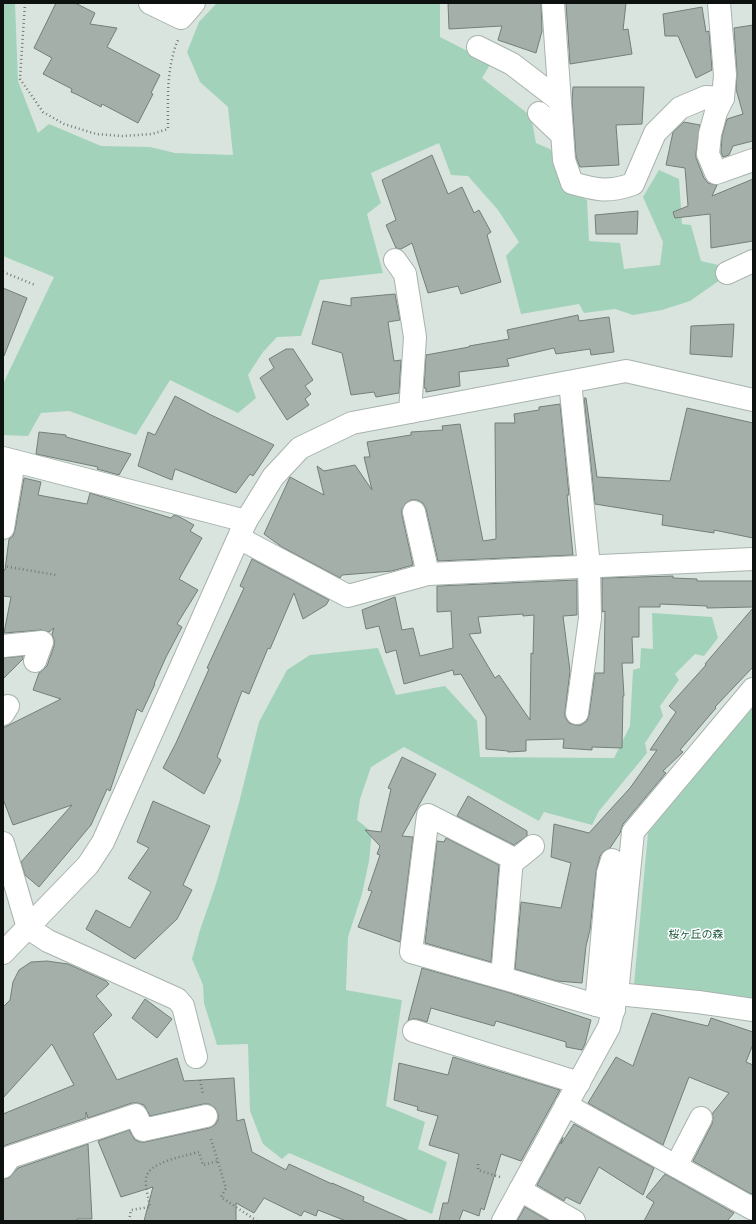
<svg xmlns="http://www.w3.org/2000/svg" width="756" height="1224" font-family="Commissioner,'Noto Sans JP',sans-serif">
<rect width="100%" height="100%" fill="#d9e4de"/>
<g fill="#a2d3ba">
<polygon points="3,3 15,3 18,81 38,133 49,124 101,146 150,147 175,153 233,155 228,107 200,82 187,52 199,22 217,3 440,3 440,37 491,63 482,78 531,116 536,143 550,149 557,157 566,189 587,200 589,241 620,243 624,269 660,265 663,242 643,197 659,170 679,179 682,224 691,225 701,261 718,265 720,280 690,301 662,310 633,315 615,309 584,313 579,304 521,314 506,256 519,242 498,210 468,176 451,175 439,143 371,173 381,203 367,214 383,273 320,280 301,336 277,337 263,352 248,375 256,398 238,413 170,380 136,435 69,411 41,413 28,436 3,435 3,384 54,277 3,256"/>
<polygon points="652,613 712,617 718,638 704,656 695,654 675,674 679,680 660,706 663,716 645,743 647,753 599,811 592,825 544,812 539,821 404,747 371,767 360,799 357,820 372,832 369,861 362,894 348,937 346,990 402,1000 386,1106 425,1122 418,1149 447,1162 432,1214 289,1153 282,1159 263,1144 250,1111 248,1044 217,1045 204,1003 203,985 192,959 200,930 216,884 239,803 259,722 287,670 310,655 378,648 396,695 445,686 477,721 480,757 614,758 630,726 633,670 640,668 641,648 653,649"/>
<polygon points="753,703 753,1001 634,984 648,833"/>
</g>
<g fill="#a4afa9" stroke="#757f79" fill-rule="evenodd">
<polygon points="56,3 75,3 95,13 90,24 117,28 107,47 160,75 151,93 153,94 138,123 102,104 101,107 78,95 71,92 72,89 43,74 52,58 34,48"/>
<polygon points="448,3 541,3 542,31 536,53 498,40 502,26 449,29"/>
<polygon points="566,3 626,3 623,30 628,29 632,54 570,64"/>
<polygon points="702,7 706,32 709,31 712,70 696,78 678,36 665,36 663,14"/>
<polygon points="753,25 753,141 733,146 729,155 723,157 721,152 722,136 727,119 743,114 736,89 737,74 734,28"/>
<polygon points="573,87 644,87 642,124 616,125 619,165 580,167 576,157 572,101"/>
<polygon points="684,122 700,125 696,153 696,158 704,178 708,183 717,185 712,196 753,179 753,241 711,248 710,214 675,218 673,212 688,206 685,168 666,165 673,132"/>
<polygon points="432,155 448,194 462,187 474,213 479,210 491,232 487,235 501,282 461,294 458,286 428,293 412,243 401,249 396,248 386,225 396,220 382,180"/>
<polygon points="638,211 637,234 596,234 595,215"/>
<polygon points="3,288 27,298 4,356 3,356"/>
<polygon points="395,294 400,320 388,322 394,361 401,360 399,393 376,397 374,392 351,395 342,353 312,344 323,301 351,306 351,298"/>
<polygon points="578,315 579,321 609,317 614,352 591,355 590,349 556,354 554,348 507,359 509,366 459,372 460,386 426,392 426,388 424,388 426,355 469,347 469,346 509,339 507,330"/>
<polygon points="734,324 732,357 690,354 691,326"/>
<polygon points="286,349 293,349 313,380 305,386 311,394 305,399 309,405 287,420 260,378 274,368 269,359"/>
<polygon points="175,396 209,414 274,445 253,476 250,474 236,493 175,469 172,480 138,466 148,432 155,435"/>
<polygon points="584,398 586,398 597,477 670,481 687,408 753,423 753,538 714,530 714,533 662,525 663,515 595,504"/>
<polygon points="560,404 569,495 567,495 573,555 438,561 426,509 423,503 417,500 411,500 406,503 402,509 402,515 413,565 392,571 342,575 340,578 282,547 264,534 290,477 324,495 317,466 324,471 355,465 372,490 364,457 370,457 367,442 411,435 411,432 443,430 442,426 460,424 483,541 496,539 495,423 515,423 514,414 539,410 539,407"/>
<polygon points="39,432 66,435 66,437 131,454 119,475 97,469 98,467 36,454"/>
<polygon points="24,478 41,482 38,495 87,504 90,493 171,518 174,515 178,516 194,525 190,531 202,538 179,579 198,590 177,624 182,627 166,657 154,684 155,684 142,712 137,709 110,791 107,789 91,825 39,887 25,875 21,862 72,805 13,825 3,799 3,728 61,699 33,690 39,673 43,670 47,666 54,646 54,640 52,634 54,628 49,632 41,630 4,633 11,597 3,596 3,570 5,570 9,539 13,536 15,530"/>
<polygon points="252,559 329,600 326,605 303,619 294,593 270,649 268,648 249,694 242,691 217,757 221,760 204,794 163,768 176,743 209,669 207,668 244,588 240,586"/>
<path d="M 673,576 L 673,578 L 697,579 L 697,581 L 753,581 L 753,607 L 707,608 L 707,606 L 660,604 L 660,607 L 639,607 L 639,637 L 632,637 L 633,663 L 622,663 L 624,696 L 623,696 L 622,748 L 592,747 L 592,750 L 563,748 L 564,739 L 526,740 L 526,751 L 508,752 L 508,751 L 486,749 L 486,717 L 461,674 L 454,675 L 453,670 L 404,684 L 396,650 L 386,653 L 379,626 L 366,629 L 362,610 L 395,597 L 402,630 L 413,628 L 420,656 L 453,648 L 451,611 L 437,612 L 437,586 L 577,580 L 577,615 L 563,616 L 570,671 L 565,712 L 565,717 L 569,723 L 576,725 L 581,725 L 587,721 L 589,715 L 595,673 L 604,673 L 605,611 L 602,612 L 602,578 ZM 523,614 L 523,616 L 534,615 L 533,654 L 531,653 L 530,720 L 499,675 L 495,678 L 469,634 L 481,633 L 478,617 Z"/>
<polygon points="753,608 753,667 715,707 716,708 680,750 683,752 663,771 666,773 623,824 620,833 610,848 604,851 600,856 596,872 590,930 586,946 582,983 557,981 515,969 521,902 561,908 571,863 551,857 554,824 589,833 630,788 657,750 650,750 676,712 669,706 706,665 705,664"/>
<polygon points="23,656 23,659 3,679 3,658"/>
<polygon points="402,757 436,774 402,836 413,837 400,942 358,927 372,891 368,890 380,855 377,854 380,846 365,830 381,832 391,789 388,788"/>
<polygon points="468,796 527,831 527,836 514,845 457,816"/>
<polygon points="153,801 210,826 183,885 192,890 177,919 135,959 86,929 96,910 130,928 151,892 128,878 149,848 137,842"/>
<polygon points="446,838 499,865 491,962 425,943 437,841 444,842"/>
<polygon points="47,961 68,964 106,981 109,984 96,996 112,1015 93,1034 117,1080 177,1058 184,1081 234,1078 237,1121 244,1119 252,1152 286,1170 289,1164 332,1184 332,1183 364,1197 363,1201 409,1221 346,1221 318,1210 316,1216 304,1211 301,1216 264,1198 254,1213 236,1203 236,1221 144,1221 153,1187 121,1197 98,1141 129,1130 135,1140 140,1142 145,1142 209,1128 215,1125 218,1120 218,1114 215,1108 209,1104 203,1104 150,1116 144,1105 138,1103 132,1103 88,1118 86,1112 86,1118 6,1145 3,1147 3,1114 74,1085 52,1044 3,1098 3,1007 10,1000 13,982 19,970 31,962"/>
<polygon points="422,968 507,992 591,1020 585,1044 582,1050 566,1047 566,1042 496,1021 494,1026 431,1008 427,1022 417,1019 412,1019 408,1021"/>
<polygon points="145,999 172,1019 157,1038 132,1018"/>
<polygon points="652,1013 708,1026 711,1018 753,1032 753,1044 746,1062 753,1065 753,1192 751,1194 693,1161 712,1124 713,1118 712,1114 729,1093 689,1077 663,1145 588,1103 616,1057 633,1066"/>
<polygon points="453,1057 560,1090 521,1161 501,1154 484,1210 481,1208 479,1216 463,1210 459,1221 439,1221 443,1203 448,1203 459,1154 429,1145 438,1116 417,1110 418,1107 394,1100 399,1063 448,1075"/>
<polygon points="574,1124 654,1168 643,1195 599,1167 580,1204 566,1197 564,1201 537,1185 563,1137 561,1144"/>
<polygon points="88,1144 92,1219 77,1219 77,1221 3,1221 3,1179 9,1178 18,1168"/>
<polygon points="665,1174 734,1213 727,1221 644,1221 654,1202 646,1197"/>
<polygon points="525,1207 549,1221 517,1221"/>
</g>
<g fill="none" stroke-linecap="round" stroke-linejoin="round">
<g stroke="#a8b3ad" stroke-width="24">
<g id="minor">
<polyline points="150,3 181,18 194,3"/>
<path d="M 553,3 L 564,160 L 572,183 C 597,190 607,193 633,184 L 655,133 L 680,108 L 706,97 L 723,98"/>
<polyline points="719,3 725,75 723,98 716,112 710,134 708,154 716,173 753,160"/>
<polyline points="478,47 512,64 559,100"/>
<polyline points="539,113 562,135"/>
<polyline points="395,260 405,274 415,337 410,412"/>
<polyline points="727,273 753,261"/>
<polyline points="570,382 589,566 590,618 577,713"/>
<polyline points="3,458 246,521"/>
<polyline points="414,512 428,574"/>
<polyline points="3,528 14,461"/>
<polyline points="239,538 348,596 428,574 753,559"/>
<polyline points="3,646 42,642 35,661"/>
<polyline points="3,714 8,706"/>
<polyline points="3,843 28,928 48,941 177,999 183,1006 196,1057"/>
<polyline points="512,863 533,846"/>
<polyline points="3,953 88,865 103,842 246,521 273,477 300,448 352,423 626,371 753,400"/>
<polyline points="502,978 512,858 428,815 411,952 614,1010"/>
<polyline points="617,994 698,1002 753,1010"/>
<polyline points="596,1005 608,873 612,860"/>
<polyline points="414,1031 579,1083"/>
<polyline points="566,1105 753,1209"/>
<polyline points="676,1166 701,1118"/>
<polyline points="3,1167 10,1157 136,1115 143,1130 206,1116"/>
<polyline points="520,1190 574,1221"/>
<polyline points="503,1221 609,1027 617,994 633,832 753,689"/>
</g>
</g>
<g stroke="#747b77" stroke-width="2.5" stroke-dasharray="1 3" stroke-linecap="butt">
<path d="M 25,3 L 20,79 L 43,112 L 64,124 L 96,134 L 122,136 L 152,134 L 168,129 C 168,100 166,68 178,40"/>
<polyline points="3,272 35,285"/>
<polyline points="3,566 56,575"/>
<polyline points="200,1080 203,1094"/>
<polyline points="211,1139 226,1188 221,1197 257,1221"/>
<polyline points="478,1164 478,1170 500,1177"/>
<path d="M 129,1221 L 131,1210 L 150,1207 C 149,1199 145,1188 146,1179 C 147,1162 185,1156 199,1152 L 203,1165 L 218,1161"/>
</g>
<use href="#minor" stroke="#fff" stroke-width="22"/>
</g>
<g text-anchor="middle" stroke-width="3" stroke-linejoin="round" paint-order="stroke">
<g font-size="11" fill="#1c5a40" stroke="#fff">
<text x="696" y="938">桜ヶ丘の森</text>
</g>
</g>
<rect width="756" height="1224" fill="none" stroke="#0d110f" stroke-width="8"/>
</svg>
